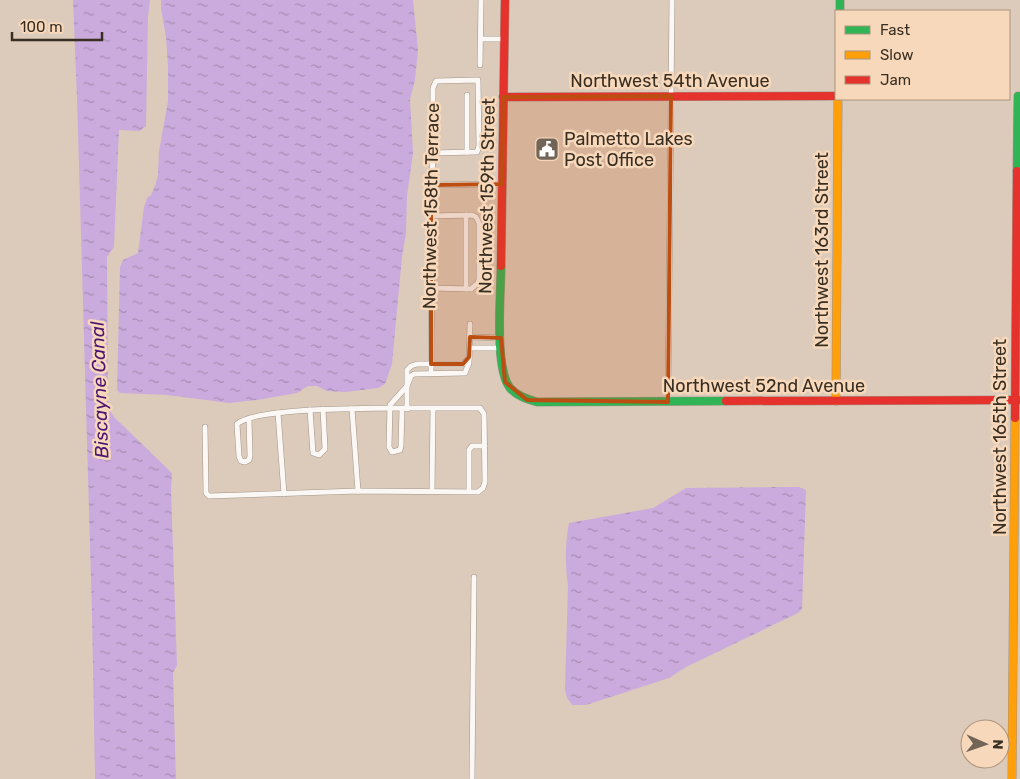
<svg xmlns="http://www.w3.org/2000/svg" width="1020" height="779" font-family="Rubik,sans-serif">
<defs>
<pattern id="water-ripples" width="26" height="14" patternUnits="userSpaceOnUse" patternTransform="scale(1.25)"><rect width="26" height="14" fill="#cbabdd"/><path d="M2 4q2-2 4 0t4 0M15 11q2-2 4 0t4 0" fill="none" stroke="#a68cb3"/></pattern>
</defs>
<rect width="100%" height="100%" fill="#dccbbb"/>
<g fill="url(#water-ripples)">
<polygon points="73,0 150,0 148,16 146,126 140,131 119,130 114,247 107,257 108,400 110,410 114,417 172,473 171,489 177,665 173,673 176,779 95,779 92,614 77,98"/>
<polygon points="161,0 413,0 418,50 415,80 410,99 413,153 407,196 406,233 402,257 392,364 385,384 378,388 346,392 327,391 317,386 308,386 297,393 257,400 229,403 167,395 120,393 117,390 120,267 123,260 138,253 144,207 147,198 151,195 155,186 158,175 159,151 168,101 168,67 166,37 161,9"/>
<path d="M 785,487 L 799,487 L 806,490 L 802,609 L 798,613 L 686,667 L 669,678 L 586,705 L 572,705 L 567,698 L 565,690 L 568,585 C 565,564 565,544 569,523 L 653,508 L 686,488 Z"/>
</g>
<g fill="none" stroke-linecap="round" stroke-linejoin="round">
<g stroke="#a19487" stroke-width="6">
<g id="street">
<polyline points="481,39 505,39"/>
<polyline points="480,65 481,0"/>
<polyline points="467,95 467,152"/>
<polyline points="431,185 502,184"/>
<polyline points="431,288 471,289 478,283 479,279 479,223 476,217 472,215 431,216"/>
<polyline points="466,289 466,215"/>
<polyline points="470,337 501,338"/>
<polyline points="470,348 500,348"/>
<polyline points="431,373 433,88 436,81 478,80 479,146 477,152 431,153"/>
<polyline points="668,402 672,0"/>
<polyline points="352,409 358,491"/>
<polyline points="402,409 401,446 400,450 392,452 389,447 390,405 407,386 411,376 414,374 465,373 469,363 470,324"/>
<polyline points="407,409 407,370 411,366 417,364 463,364 469,358"/>
<polyline points="310,410 313,453 319,455 325,449 323,409"/>
<polyline points="278,413 284,494"/>
<path d="M 205,427 L 206,493 L 209,496 L 358,491 L 478,492 L 483,488 L 485,482 L 484,414 L 480,408 C 441,409 259,403 237,424 L 239,456 L 241,461 L 245,462 L 249,460 L 250,456 L 249,419"/>
<polyline points="432,491 433,409"/>
<polyline points="469,491 469,450 472,446 485,446"/>
<polyline points="472,779 474,577"/>
</g>
</g>
<g stroke="#a19487" stroke-width="9">
<g id="fast">
<polyline points="840,0 840,11"/>
<polyline points="1017,171 1018,96"/>
<path d="M 501,266 C 501,293 494,368 510,388 C 517,396 527,399 537,402 L 726,401"/>
</g>
</g>
<g stroke="#a19487" stroke-width="9">
<g id="slow">
<polyline points="836,401 838,99"/>
<polyline points="1012,779 1015,418"/>
</g>
</g>
<g stroke="#a19487" stroke-width="9">
<g id="jam">
<polyline points="503,97 836,96"/>
<polyline points="501,266 505,0"/>
<polyline points="726,401 1020,400"/>
<polyline points="1015,418 1017,171"/>
</g>
</g>
<use href="#street" stroke="#faf7f5" stroke-width="5"/>
<use href="#fast" stroke="#30b455" stroke-width="8"/>
<use href="#slow" stroke="#ff9f0a" stroke-width="8"/>
<use href="#jam" stroke="#e5322d" stroke-width="8"/>
</g>
<path fill="#bc4e12" fill-opacity="0.2" stroke="#bc4e12" stroke-width="4" stroke-linejoin="round" d="M 671,96 L 668,402 L 527,400 L 505,382 L 501,338 L 470,337 L 469,357 L 463,364 L 431,364 L 431,185 L 502,184 L 503,97 Z"/>
<defs>
<g id="civic-square" transform="scale(1.25)"><rect x="-9" y="-9" width="18" height="18" rx="4" fill="#726558" stroke="#f7d8ba"/><path d="M-.6-6.5H3V-4.5H.6V-3L4-1V1h2V6H-6V1h2V-1L-.6-3ZM-1.2 2.5V6h2.4V2.5Z" fill="#fff"/></g>
</defs>
<g fill-rule="evenodd">
<use href="#civic-square" x="547" y="149"/>
</g>
<g text-anchor="middle" stroke-width="5" stroke-linejoin="round" paint-order="stroke">
<g font-size="18" fill="#392e22" stroke="#f7d8ba">
<text x="670" y="87">Northwest 54th Avenue</text>
<text transform="translate(487 196) rotate(-89)" y="6">Northwest 159th Street</text>
<text transform="translate(431 206) rotate(-89)" y="6">Northwest 158th Terrace</text>
<text transform="translate(822 250) rotate(-90)" y="6">Northwest 163rd Street</text>
<text x="764" y="392">Northwest 52nd Avenue</text>
<text transform="translate(1000 437) rotate(-90)" y="6">Northwest 165th Street</text>
</g>
<g font-size="18" fill="#392e22" stroke="#f7d8ba" text-anchor="start">
<text x="564" y="145">Palmetto Lakes<tspan x="564" dy="21">Post Office</tspan></text>
</g>
<g font-size="19" font-style="italic" fill="#4c1572" stroke="#f7d8ba">
<text transform="translate(99 390) rotate(-92)" y="7">Biscayne Canal</text>
</g>
</g>
<rect x="835" y="10" width="175" height="90" fill="#f7d8ba" stroke="#ab947d"/>
<rect x="845" y="26" width="25" height="8" fill="#30b455" stroke="#ab947d"/>
<text x="880" y="35" font-size="15" fill="#392e22">Fast</text>
<rect x="845" y="51" width="25" height="8" fill="#ff9f0a" stroke="#ab947d"/>
<text x="880" y="60" font-size="15" fill="#392e22">Slow</text>
<rect x="845" y="76" width="25" height="8" fill="#e5322d" stroke="#ab947d"/>
<text x="880" y="85" font-size="15" fill="#392e22">Jam</text>
<g transform="translate(985 744) rotate(92)"><circle r="24" fill="#f7d8ba" stroke="#ab947d"/>
<path d="M0-4L9 19L0 12L-9 19Z" fill="#726558"/>
<text y="-8" font-size="14" font-weight="bold" text-anchor="middle" fill="#392e22">N</text>
</g>
<path d="M12 32v8h90v-8" fill="none" stroke="#392e22" stroke-width="2.5"/>
<text x="20" y="32" font-size="15" fill="#392e22" stroke="#f7d8ba" stroke-width="4" paint-order="stroke">100 m</text>
</svg>
